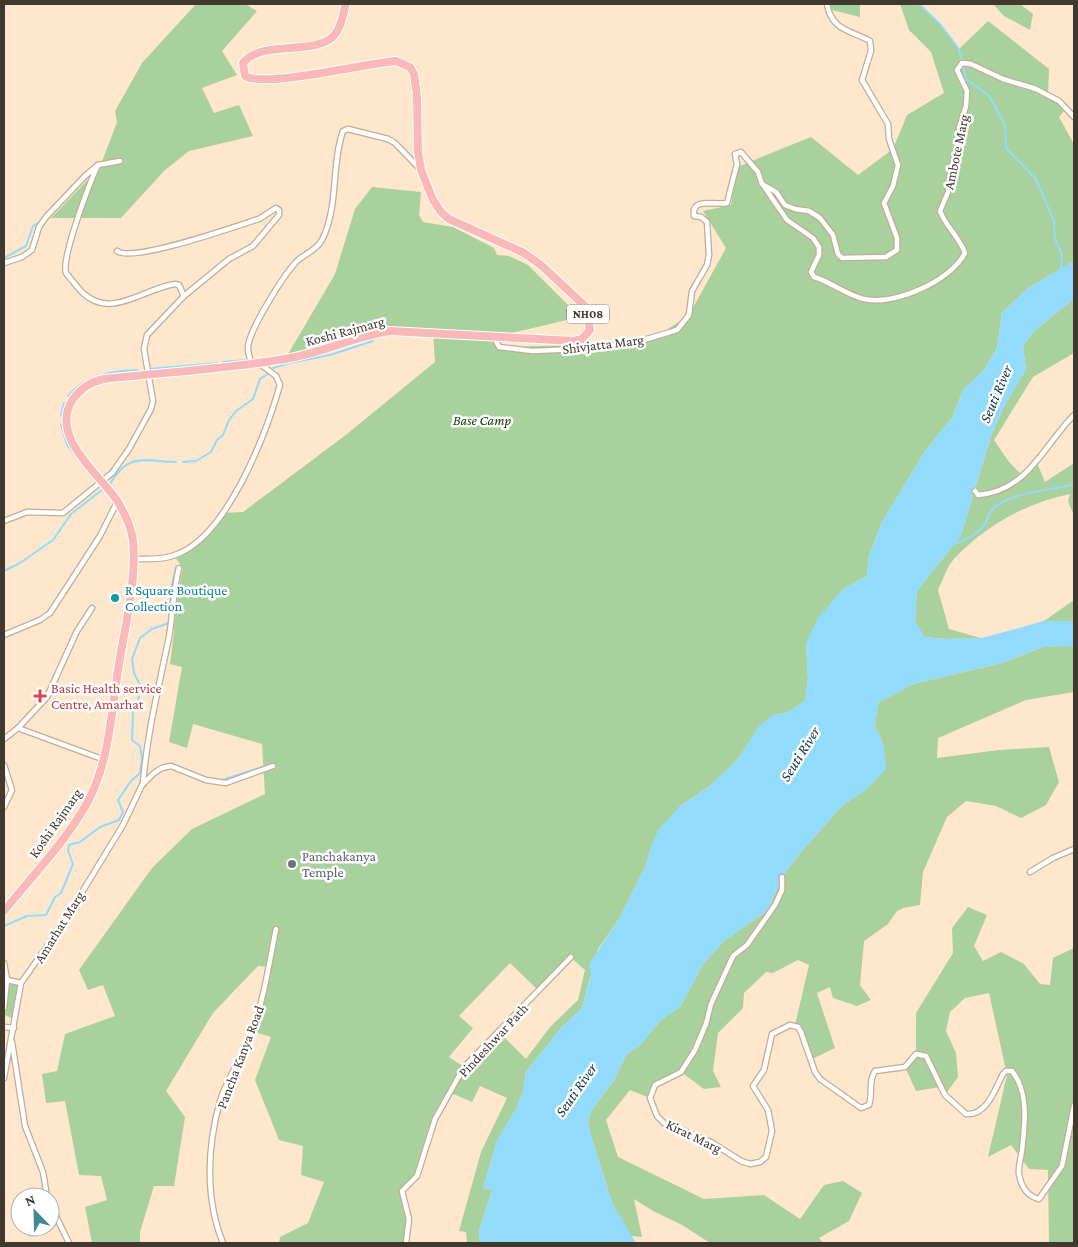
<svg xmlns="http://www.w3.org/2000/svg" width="1078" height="1247" font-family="'Crimson Pro',serif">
<rect width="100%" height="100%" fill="#fee7cd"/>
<g fill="#a9d19e" fill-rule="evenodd">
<polygon points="196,4 245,4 257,11 222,51 237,75 202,88 214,113 239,105 253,136 189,151 164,171 121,218 51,218 100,167 117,122 115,111 142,63"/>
<polygon points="827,4 860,4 860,17 828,9"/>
<path d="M 900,4 L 919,4 L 940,24 L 959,49 L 988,21 L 1049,69 L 1048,96 L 1059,101 L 1065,110 L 1059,117 L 1074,144 L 1074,261 L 1028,288 L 1002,313 L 997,348 L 984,370 L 963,390 L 952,418 L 925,451 L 882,522 L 869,556 L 867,576 L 842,590 L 806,644 L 808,679 L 805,701 L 786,713 L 773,715 L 760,726 L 737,760 L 710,786 L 680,806 L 652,844 L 646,865 L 619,919 L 598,949 L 582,1008 L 562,1027 L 526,1072 L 523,1092 L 516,1109 L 497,1141 L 483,1188 L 492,1190 L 479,1231 L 480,1243 L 467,1243 L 466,1232 L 459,1231 L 481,1152 L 507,1098 L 480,1086 L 472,1102 L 449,1092 L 435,1119 L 417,1176 L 402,1191 L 409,1219 L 406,1243 L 279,1243 L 280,1237 L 308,1223 L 324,1182 L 301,1175 L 303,1146 L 279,1140 L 255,1080 L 271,1037 L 252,1031 L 268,967 L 258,966 L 213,1013 L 166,1091 L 185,1117 L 174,1186 L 154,1186 L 140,1232 L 140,1243 L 92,1243 L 85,1207 L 107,1200 L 101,1176 L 79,1175 L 65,1101 L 46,1103 L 42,1074 L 57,1071 L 65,1034 L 115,1016 L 103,985 L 88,990 L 79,970 L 152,868 L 192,829 L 265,794 L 262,744 L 193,724 L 187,748 L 169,742 L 182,667 L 170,664 C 175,632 175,599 183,568 L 174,556 L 204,536 L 222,513 L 243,512 L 347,434 L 435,362 L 433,331 L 401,328 L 375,329 L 287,356 L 335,274 L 355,209 L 372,187 L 421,192 L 419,215 L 423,222 L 453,227 L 494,248 L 497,255 L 509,256 L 528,265 L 580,317 L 494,337 L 499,347 L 630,344 L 656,337 L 689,315 L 726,248 L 703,211 L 731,205 L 737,167 L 811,137 L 858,175 L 893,149 L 907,115 L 944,93 L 931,52 L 909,30 ZM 571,958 L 585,970 L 578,1000 L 550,1027 L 526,1059 L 498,1031 L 464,1067 L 449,1057 L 473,1028 L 459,1016 L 510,963 L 539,991 Z"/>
<polygon points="993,4 1020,4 1033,14 1030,30 1004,16"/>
<path d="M 1074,299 L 1074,353 L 1033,377 L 994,440 L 1009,462 L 1023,476 L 1037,463 L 1045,482 L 1074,463 L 1074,516 L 1068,501 L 1070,494 C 1026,503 985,526 954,559 C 947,566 943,580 938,590 L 949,629 L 981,638 L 945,639 L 924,637 L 915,621 L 917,591 L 961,535 L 991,436 L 1003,408 L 1026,369 L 1023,346 L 1035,330 Z"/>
<polygon points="1074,600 1074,621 1044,621"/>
<polygon points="1070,645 1074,646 1074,692 1026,700 938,738 937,758 999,750 1049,747 1059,782 1046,805 1021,818 996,806 966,801 947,817 923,872 920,905 903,908 897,911 888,924 864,941 860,985 871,1000 857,1006 833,998 830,987 817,993 835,1048 810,1060 801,1032 795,1025 809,965 798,960 773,973 766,972 744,993 743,1008 718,1033 713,1071 721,1087 704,1089 681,1072 655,1085 650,1098 630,1090 606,1120 618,1157 704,1199 764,1195 800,1219 824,1185 843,1181 862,1193 849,1221 819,1238 823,1243 710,1243 682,1225 653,1211 634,1199 642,1237 631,1236 612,1203 591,1136 588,1121 591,1111 614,1080 626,1055 639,1046 662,1019 680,1007 703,964 724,941 768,910 782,877 800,853 842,806 869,787 884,746 875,726 878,703 913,684 1002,663 1043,647"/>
<polygon points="968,907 987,915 974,946 983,961 1001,952 1024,964 1040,984 1050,985 1053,958 1074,948 1074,1243 1049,1243 1048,1170 1029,1169 1011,1145 988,1157 1007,1075 989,993 965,998 950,1012 946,1031 956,1053 958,1077 945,1095 940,1087 916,1091 905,1067 916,1054 916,1013 953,953 952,928"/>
<polygon points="12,982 19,984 14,1015 11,1018 5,1015 9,987"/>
</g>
<polygon fill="#92dbfc" points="1074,261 1074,299 1035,330 1023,346 1026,369 1003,408 991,436 961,535 917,591 915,621 924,637 945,639 982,638 1044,621 1074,621 1074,646 1043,647 1002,663 913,684 878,703 875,726 884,746 886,769 869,787 842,806 800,853 782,877 768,910 724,941 703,964 680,1007 662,1019 639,1046 626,1055 614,1080 591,1111 588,1121 591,1136 612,1203 636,1243 480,1243 479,1231 492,1190 483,1188 497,1140 516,1109 523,1092 526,1072 562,1027 582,1008 591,976 589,964 619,919 646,865 652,844 659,829 680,806 710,786 737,760 759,726 773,715 786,713 805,701 808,679 806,644 817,619 842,590 867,576 869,556 882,522 925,451 952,418 963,390 984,370 997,348 1002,313 1028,288"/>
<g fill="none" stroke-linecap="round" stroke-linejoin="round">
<g stroke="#92dbfc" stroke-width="2">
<polyline points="919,4 940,24 959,49 966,79 989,96 1005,125 1006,148 1036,179 1054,221 1055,239 1062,255 1061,272"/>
<polyline points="4,258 26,246 33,226 38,223"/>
<polyline points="396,328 409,328"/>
<polyline points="367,332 382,329"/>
<polyline points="254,360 268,358"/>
<polyline points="223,362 246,360"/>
<polyline points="273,368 289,363 330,355 373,341"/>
<polyline points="149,369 218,363"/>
<path d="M 68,396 C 86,375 111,371 137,370"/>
<polyline points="61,415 64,403"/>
<polyline points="61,424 67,445 96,482"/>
<polyline points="183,462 196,461 211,452 217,440 223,435 229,420 236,411 253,399 260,379 269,373"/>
<path d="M 110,484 C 128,452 144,461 176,462"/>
<path d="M 950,545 C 962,542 980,534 986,522 C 989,516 989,511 996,506 C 1018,491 1049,491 1074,484"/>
<polyline points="4,571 20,563 53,540 71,514 102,490"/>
<polyline points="179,767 207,778"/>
<polyline points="146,777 156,769"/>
<polyline points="222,780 262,767"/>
<polyline points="4,926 27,916 46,915 55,897 61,893 73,864 68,851 69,845 80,842 100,827 119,820 123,812 118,800 131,781 140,773 142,758 140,746 132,740 133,712 138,704 139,696 136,692 140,685 134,673 132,659 140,638 152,629 169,623 171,589 176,567"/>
</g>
<g stroke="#c2ad94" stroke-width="7">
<g id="street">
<path d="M 98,165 C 90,182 61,258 66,273 C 72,280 77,288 84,294 C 112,319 145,288 175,284 L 179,285 L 184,296"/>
<path d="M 763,185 L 787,220 L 813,238 L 819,247 L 819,255 L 811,272 L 814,277 C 831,282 847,295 864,299 C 894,306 951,281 965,253 C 959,236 946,227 940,211 L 948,192 L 951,167 L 961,143 L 959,128 L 966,106 L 967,91 L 957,70 L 962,63 L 971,64 L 1003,79 L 1036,89 L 1059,101 L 1074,117"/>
<polyline points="4,263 22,257 32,250 39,227 46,217 85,176 98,165 120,161"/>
<path d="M 494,337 L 499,347 L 532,351 L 579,349 L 630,344 L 677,330 L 689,315 L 692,291 L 707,265 L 709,255 L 707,222 L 701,217 L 694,216 C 691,196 716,206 727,203 L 737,164 L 735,154 L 741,152 L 758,172 L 762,184 L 776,192 L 785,205 L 795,209 L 809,211 L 820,218 L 833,235 L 838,254 L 842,258 L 886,257 L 897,250 L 897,238 L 884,203 L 893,186 L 898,165 L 889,139 L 888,124 L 862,80 L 871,51 L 870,41 C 850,30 832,31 827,4"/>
<path d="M 251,363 C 250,358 248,353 248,348 C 248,331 284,275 296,262 C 304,254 317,250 322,240 C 339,206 331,165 343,131 L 348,129 L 388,139 L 395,143 L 420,169"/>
<path d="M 975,491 L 978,495 C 1028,491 1043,446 1074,415"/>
<path d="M 4,521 L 27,512 L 63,513 L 112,473 L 129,449 L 151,409 L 153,401 L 144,349 L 147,335 L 184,296 L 229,259 L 253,246 L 279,215 L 279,210 L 276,208 L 259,219 C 236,226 133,263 117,251"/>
<path d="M 134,559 C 147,559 160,560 172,556 C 226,541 266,434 280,385 L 276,376 L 259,363"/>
<polyline points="4,635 40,620 50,613 100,536 117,502"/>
<polyline points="18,728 102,759"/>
<polyline points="4,739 18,728 47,697 77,631 92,608"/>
<polyline points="4,765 12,790 4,807"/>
<path d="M 143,784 C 147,733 159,686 169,637 C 173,614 173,591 179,568"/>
<polyline points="1030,872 1053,858 1074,849"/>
<path d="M 782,877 L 782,890 L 775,905 L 747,945 L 733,956 L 711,1004 L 706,1024 L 695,1050 L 681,1072 L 655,1085 L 650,1098 L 657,1116 L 664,1123 L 711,1142 L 741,1161 L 750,1164 L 760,1162 L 766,1157 L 772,1131 L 768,1110 L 753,1086 L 764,1070 L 772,1034 L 790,1025 L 798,1027 L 801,1032 L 815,1072 L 820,1079 L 861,1108 L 869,1105 C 873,1094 868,1081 875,1071 L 905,1067 L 916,1054 L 926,1056 L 945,1095 L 966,1114 C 987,1116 995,1089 1003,1074 L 1006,1071 L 1012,1071 C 1029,1092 1025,1124 1022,1150 C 1021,1158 1018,1167 1019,1174 C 1021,1186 1027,1196 1039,1199 L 1062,1166 L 1074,1106"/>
<polyline points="4,963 7,980 21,983"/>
<polyline points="4,1008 7,980"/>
<polyline points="4,1027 14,1028"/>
<polyline points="12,1042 25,1126 43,1172 47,1197"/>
<polyline points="4,1078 21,983 62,925 123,825 142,785 154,773 162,768 171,766 206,780 226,783 273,766"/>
<polyline points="50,1204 69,1243"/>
<path d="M 223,1243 C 205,1199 207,1147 220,1101 C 227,1078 243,1056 252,1032 C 264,999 269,964 276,929"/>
<polyline points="406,1243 409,1219 402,1191 417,1176 435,1119 464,1067 571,957"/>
</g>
</g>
<g stroke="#fff" stroke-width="10">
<path id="primary" d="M 4,911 C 31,877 74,833 92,793 C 110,754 112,706 119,664 C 125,626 137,579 133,540 C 131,526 125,514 118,502 C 100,474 48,437 73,399 C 81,388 90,382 104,379 C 166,372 229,369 290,358 C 324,352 356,336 390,331 L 574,341 L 582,339 L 590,330 L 585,306 L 541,265 L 524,253 L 449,219 L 441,212 L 433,200 L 421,170 L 418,151 L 417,96 L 414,74 L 410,67 L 396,61 C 367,63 265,88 245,76 L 243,63 C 262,38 319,58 336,33 C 342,25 343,13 346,4"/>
</g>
<use href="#street" stroke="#fff" stroke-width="4.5"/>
<use href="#primary" stroke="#fab9b9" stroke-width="8"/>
</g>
<circle fill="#0f9aa8" stroke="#fff" stroke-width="2" cx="115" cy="598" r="5"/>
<path fill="#e0444e" stroke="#fff" stroke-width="2" d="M37.5 688.5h5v5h5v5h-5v5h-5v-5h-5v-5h5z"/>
<circle fill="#6b7280" stroke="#fff" stroke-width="2" cx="292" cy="864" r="5"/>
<g text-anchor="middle" stroke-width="5" stroke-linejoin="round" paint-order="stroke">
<rect fill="#fff" stroke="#7a746d" stroke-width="1" x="567" y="304.5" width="42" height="19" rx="4"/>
<g font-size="12" font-weight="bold" fill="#41392e">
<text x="588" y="318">NH08</text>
</g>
<g font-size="14" fill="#41392e" stroke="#fff">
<text transform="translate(956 152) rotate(-78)" y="5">Ambote Marg</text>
<text transform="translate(345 331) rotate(-15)" y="5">Koshi Rajmarg</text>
<text transform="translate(603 344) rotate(-7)" y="5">Shivjatta Marg</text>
<text transform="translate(55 823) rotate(-55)" y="5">Koshi Rajmarg</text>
<text transform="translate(59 927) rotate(-58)" y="5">Amarhat Marg</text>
<text transform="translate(493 1040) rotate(-47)" y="5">Pindeshwar Path</text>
<text transform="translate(240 1057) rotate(-69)" y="5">Pancha Kanya Road</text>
<text transform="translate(694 1136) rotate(26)" y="5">Kirat Marg</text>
</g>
<g font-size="14" font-style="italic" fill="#144600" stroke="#fff">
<text x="482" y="425">Base Camp</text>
</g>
<g font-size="14" fill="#0d838f" stroke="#fff" text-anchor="start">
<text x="125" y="595">R Square Boutique<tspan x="125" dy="16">Collection</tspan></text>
</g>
<g font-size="14" fill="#be3a42" stroke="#fff" text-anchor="start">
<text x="51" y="693">Basic Health service<tspan x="51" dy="16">Centre, Amarhat</tspan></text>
</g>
<g font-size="14" fill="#5b616d" stroke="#fff" text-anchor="start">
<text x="302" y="861">Panchakanya<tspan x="302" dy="16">Temple</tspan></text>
</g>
<g font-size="15" font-style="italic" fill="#083546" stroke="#fff">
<text transform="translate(996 394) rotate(-67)" y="5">Seuti River</text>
<text transform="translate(800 754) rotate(-58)" y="5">Seuti River</text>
<text transform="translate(576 1090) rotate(-55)" y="5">Seuti River</text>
</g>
</g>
<rect width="1078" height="1247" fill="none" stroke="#41392e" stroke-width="10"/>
<g transform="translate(35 1212) rotate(337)"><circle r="24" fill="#ffffff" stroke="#b3b0ab"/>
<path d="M0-4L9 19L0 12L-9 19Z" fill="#458998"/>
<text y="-8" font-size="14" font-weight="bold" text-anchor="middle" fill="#41392e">N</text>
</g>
</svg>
